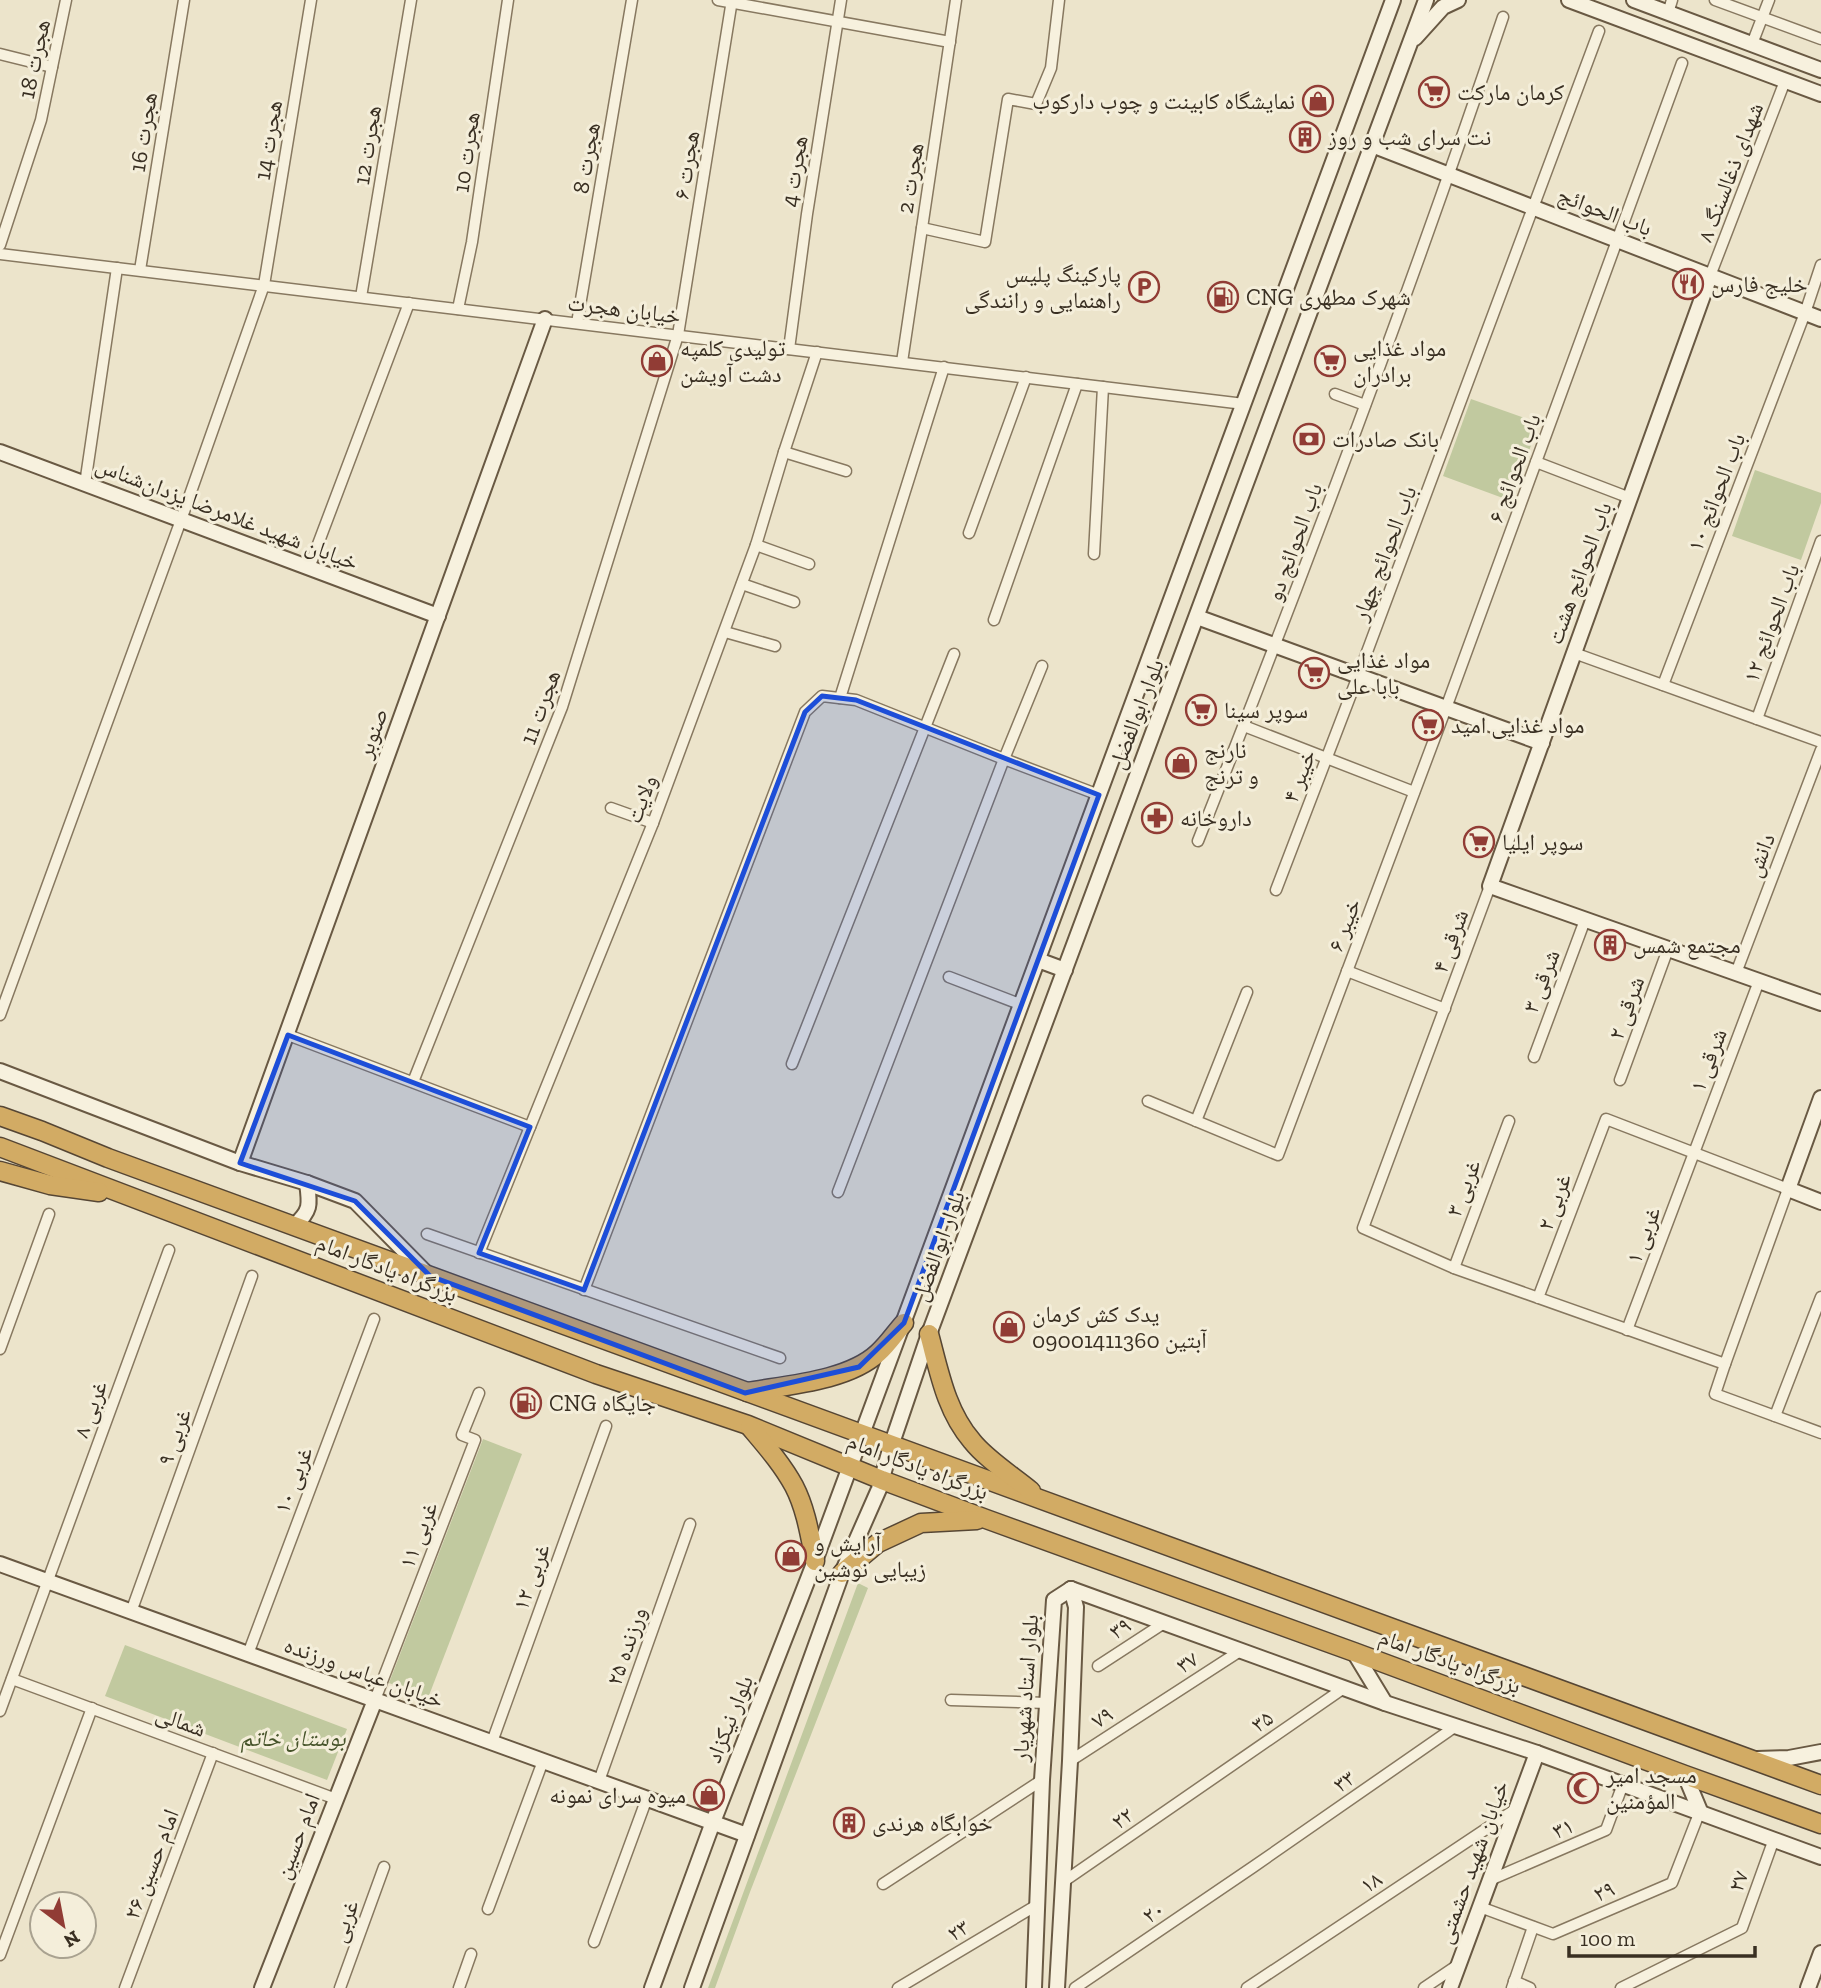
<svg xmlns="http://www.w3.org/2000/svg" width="1821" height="1988" font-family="'Zilla Slab','Noto Naskh Arabic',serif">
<rect width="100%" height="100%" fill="#ece4cb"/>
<g fill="#c1c99f">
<polygon points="1471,399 1539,423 1511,501 1443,476"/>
<polygon points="1755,470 1821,493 1821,503 1801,560 1732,536"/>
<polygon points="483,1439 522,1454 428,1698 389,1683"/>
<polygon points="858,1583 868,1588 750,1892 715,1988 708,1988"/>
<polygon points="125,1645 347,1729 327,1780 105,1696"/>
</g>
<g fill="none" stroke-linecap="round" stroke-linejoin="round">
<g stroke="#877860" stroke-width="13">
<g id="street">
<polyline points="718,0 950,42"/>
<polyline points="1715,0 1821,39"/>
<polyline points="1668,13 1672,0"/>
<polyline points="1752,44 1769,0"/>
<polyline points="0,54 52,67"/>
<polyline points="922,228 985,242 1008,99 1036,104 1051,68 1059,0"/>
<polyline points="0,245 41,120 66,0"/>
<polyline points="0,254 1244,404"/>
<polyline points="140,270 184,0"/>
<polyline points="1710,276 1785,81"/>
<polyline points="361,297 411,0"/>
<polyline points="458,309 472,242 508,0"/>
<polyline points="577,323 632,0"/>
<polyline points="789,349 807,214 841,0"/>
<polyline points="902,362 956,0"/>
<polyline points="1335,394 1365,405"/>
<polyline points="784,452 846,471"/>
<polyline points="1536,462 1630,498"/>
<polyline points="85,484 117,268"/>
<polyline points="969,533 1026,377"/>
<polyline points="756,545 809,564"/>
<polyline points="1094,554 1103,387"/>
<polyline points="309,568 409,303"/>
<polyline points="742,584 794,602"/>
<polyline points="994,620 1077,384"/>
<polyline points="725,632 775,646"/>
<polyline points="1574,653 1821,742"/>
<polyline points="1663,685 1805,313 1821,265"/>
<polyline points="840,698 944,367"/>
<polyline points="1757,719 1821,541"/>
<polyline points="1244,726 1414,792"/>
<polyline points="611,808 653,823"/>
<path d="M 1198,841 C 1306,569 1409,295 1503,17"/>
<polyline points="1490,886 1363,1228 1454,1268 1725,1364 1788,1189 1606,1119 1538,1298"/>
<polyline points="1276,890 1358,676 1599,31"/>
<polyline points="1347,971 1445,1009"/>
<polyline points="1736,973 1821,750"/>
<polyline points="949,977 1022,1005"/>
<polyline points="0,1015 181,520 264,285 311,0"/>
<polyline points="288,1035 530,1127"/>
<polyline points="1534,1057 1585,920"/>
<polyline points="792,1064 954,654"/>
<polyline points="1620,1080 1668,949"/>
<polyline points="413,1082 562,707 678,335 732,0"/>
<polyline points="1148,1101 1278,1155 1446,708 1682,63"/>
<polyline points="1196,1121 1247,992"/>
<polyline points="838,1192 1004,759 1042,666"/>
<polyline points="427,1234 780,1358"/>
<polyline points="479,1253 653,823 756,545 784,452 817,352"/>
<polyline points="1454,1268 1509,1121"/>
<polyline points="584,1290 805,712 822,696 856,700 1004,759 1099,795"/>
<polyline points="1627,1330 1759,981"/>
<polyline points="0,1349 49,1214"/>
<polyline points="1725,1364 1715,1394 1821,1433"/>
<polyline points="1775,1416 1821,1297"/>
<polyline points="131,1612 252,1276"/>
<polyline points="248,1654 374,1319"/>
<polyline points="1098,1666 1164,1623"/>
<polyline points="12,1679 336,1799"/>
<polyline points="375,1700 475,1440 462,1435 479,1393"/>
<polyline points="951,1700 1047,1703"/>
<polyline points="0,1711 169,1250"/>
<polyline points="492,1742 606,1426"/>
<polyline points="1070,1761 1240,1651"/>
<polyline points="599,1781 690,1524"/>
<polyline points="1490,1880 1606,1830 1623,1784"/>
<polyline points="1063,1882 1344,1688"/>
<polyline points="883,1884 1042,1780"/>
<polyline points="1480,1907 1553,1934 1672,1883 1700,1811"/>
<polyline points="488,1909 543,1761"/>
<polyline points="594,1942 647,1798"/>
<polyline points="0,1955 92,1708"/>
<polyline points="1514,1981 1530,1988"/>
<polyline points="125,1988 213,1753"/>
<polyline points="340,1988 384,1867"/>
<polyline points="459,1988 471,1954"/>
<polyline points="898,1988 1037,1905"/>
<polyline points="1075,1988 1253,1867 1456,1726"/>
<polyline points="1247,1988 1516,1809"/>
<polyline points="1424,1988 1458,1965"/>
<polyline points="1512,1988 1533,1927"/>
<polyline points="1621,1988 1742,1928 1774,1839"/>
</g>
</g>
<g stroke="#695943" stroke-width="18">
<g id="secondary">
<polyline points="1569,0 1821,94"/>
<polyline points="1634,0 1821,70"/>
<polyline points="1415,38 1443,7 1458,0"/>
<polyline points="1372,145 1821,319"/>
<polyline points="1710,276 1490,886 1821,1003"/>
<polyline points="0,452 438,616"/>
<polyline points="1197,617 1542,743"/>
<polyline points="1038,960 1065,970"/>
<polyline points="0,1071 240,1163 307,1183 355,1201 426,1273"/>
<polyline points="1821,1098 1788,1189 1821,1202"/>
<polyline points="240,1163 545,319"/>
<path d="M 294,1226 C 311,1211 310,1205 307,1183"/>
<polyline points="0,1564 747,1835"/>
<polyline points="1071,1589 1385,1703 1537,1753 1821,1857"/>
<polyline points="1354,1652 1385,1703"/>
<polyline points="1757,1759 1789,1758 1821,1752"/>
<polyline points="1685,1775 1700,1811"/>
<polyline points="262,1988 375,1700"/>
<polyline points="652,1988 713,1822 815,1561 1393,0"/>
<polyline points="692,1988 842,1573 879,1489 891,1446 929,1334 1426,0"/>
<polyline points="1034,1988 1042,1780 1054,1600 1071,1589"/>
<polyline points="1057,1988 1070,1761 1076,1607 1071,1589"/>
<polyline points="1450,1988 1537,1753"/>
<polyline points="1808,1988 1821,1953"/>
</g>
</g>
<g stroke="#564634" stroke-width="21">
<g id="highway">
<polyline points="0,1116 42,1131 108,1158 1821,1785"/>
<polyline points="0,1147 596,1374 748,1425 882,1480 986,1519 1354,1652 1685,1775 1821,1824"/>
<polyline points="0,1171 50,1185 99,1192"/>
<path d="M 929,1334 C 939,1371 946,1411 972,1441 C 986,1459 1013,1476 1031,1491"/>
<path d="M 747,1392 C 787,1385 848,1381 878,1353 C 888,1344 895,1333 904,1323"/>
<path d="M 750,1427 C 766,1446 782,1464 794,1486 C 806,1509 810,1536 815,1561"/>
<polyline points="842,1573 878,1543 921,1523 977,1520"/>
</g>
</g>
<use href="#street" stroke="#f7f1de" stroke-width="10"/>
<use href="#secondary" stroke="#f7f1de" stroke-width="14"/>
<use href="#highway" stroke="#d2ab64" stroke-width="18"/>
</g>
<path fill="#1d4ed8" fill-opacity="0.2" stroke="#1d4ed8" stroke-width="5" stroke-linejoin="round" d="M 822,696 L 856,700 L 1099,795 L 904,1323 L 859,1367 L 745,1393 L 430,1276 L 355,1201 L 240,1163 L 288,1035 L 530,1127 L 479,1253 L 584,1290 L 805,712 Z"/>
<defs>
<g id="supermarket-ring" transform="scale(1.575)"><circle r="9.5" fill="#f4eeda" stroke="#913c35" stroke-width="1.5"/><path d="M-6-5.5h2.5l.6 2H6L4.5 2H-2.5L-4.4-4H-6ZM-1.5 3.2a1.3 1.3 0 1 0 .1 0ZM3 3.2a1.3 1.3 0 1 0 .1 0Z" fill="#913c35"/></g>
<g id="shop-ring" transform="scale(1.575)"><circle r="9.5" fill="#f4eeda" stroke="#913c35" stroke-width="1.5"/><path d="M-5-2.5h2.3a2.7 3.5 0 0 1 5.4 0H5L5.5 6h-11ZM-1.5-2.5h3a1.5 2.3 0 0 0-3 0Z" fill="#913c35"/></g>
<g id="building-ring" transform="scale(1.575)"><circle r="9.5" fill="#f4eeda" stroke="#913c35" stroke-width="1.5"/><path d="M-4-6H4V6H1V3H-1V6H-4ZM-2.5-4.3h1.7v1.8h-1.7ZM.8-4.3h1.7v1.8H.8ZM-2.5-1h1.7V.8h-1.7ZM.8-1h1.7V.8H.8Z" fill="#913c35"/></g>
<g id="restaurant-ring" transform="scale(1.575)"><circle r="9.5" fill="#f4eeda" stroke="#913c35" stroke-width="1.5"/><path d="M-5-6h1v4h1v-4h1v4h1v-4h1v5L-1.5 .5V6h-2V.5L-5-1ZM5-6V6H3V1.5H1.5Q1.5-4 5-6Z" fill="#913c35"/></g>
<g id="parking-ring" transform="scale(1.575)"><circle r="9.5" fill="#f4eeda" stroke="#913c35" stroke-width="1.5"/><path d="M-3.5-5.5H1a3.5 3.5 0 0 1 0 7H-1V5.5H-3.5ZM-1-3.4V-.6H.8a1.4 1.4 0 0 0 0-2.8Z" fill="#913c35"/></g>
<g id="fuel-ring" transform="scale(1.575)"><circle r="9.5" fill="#f4eeda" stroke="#913c35" stroke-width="1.5"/><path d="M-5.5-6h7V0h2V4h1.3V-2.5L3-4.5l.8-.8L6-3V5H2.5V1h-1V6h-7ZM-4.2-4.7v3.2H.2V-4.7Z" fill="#913c35"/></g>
<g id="bank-ring" transform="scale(1.575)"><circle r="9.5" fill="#f4eeda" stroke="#913c35" stroke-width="1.5"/><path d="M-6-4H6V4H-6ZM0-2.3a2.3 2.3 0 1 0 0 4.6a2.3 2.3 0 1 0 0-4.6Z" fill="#913c35"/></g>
<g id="pharmacy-ring" transform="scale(1.575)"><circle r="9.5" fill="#f4eeda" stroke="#913c35" stroke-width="1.5"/><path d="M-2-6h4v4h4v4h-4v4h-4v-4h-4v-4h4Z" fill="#913c35"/></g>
<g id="mosque-ring" transform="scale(1.575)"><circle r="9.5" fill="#f4eeda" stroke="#913c35" stroke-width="1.5"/><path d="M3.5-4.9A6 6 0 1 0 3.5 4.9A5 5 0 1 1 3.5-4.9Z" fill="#913c35"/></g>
</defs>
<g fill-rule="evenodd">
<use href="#supermarket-ring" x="1434" y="92"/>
<use href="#shop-ring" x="1318" y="101"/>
<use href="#building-ring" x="1305" y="137"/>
<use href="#restaurant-ring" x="1688" y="284"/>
<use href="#parking-ring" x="1144" y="287"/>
<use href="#fuel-ring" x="1223" y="297"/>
<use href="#shop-ring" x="657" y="361"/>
<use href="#supermarket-ring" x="1330" y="361"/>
<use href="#bank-ring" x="1309" y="439"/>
<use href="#supermarket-ring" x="1314" y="673"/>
<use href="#supermarket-ring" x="1201" y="710"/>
<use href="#supermarket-ring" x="1428" y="725"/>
<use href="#shop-ring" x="1181" y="763"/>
<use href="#pharmacy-ring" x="1157" y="818"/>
<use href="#supermarket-ring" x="1479" y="842"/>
<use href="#building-ring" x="1610" y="945"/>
<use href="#shop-ring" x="1009" y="1327"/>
<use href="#fuel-ring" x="526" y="1403"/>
<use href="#shop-ring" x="791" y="1556"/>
<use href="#mosque-ring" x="1583" y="1788"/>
<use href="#shop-ring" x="709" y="1795"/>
<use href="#building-ring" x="849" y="1823"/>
</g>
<g text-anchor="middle" stroke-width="6" stroke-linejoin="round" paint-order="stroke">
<g font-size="23" fill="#392f22" stroke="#f4eeda">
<text transform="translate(34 59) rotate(-78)" y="8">هجرت 18</text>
<text transform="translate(143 132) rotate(-81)" y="8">هجرت 16</text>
<text transform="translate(268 140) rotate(-81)" y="8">هجرت 14</text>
<text transform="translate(367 145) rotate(-81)" y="8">هجرت 12</text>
<text transform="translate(466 152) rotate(-82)" y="8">هجرت 10</text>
<text transform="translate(586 158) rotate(-80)" y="8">هجرت 8</text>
<text transform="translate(686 165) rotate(-81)" y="8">هجرت ۶</text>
<text transform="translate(794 171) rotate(-81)" y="8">هجرت 4</text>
<text transform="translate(1730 172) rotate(-69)" y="8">شهدای ذغالسنگ ۸</text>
<text transform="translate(910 178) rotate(-81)" y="8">هجرت 2</text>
<text transform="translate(1605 211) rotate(21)" y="8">باب الحوائج</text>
<text transform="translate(624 309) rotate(7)" y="8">خیابان هجرت</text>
<text transform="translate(1514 468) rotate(-70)" y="8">باب الحوائج ۶</text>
<text transform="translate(1716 492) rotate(-69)" y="8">باب الحوائج ۱۰</text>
<text transform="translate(227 513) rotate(21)" y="8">خیابان شهید غلامرضا یزدان‌شناس</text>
<text transform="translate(1294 542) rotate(-70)" y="8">باب الحوائج دو</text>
<text transform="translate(1384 553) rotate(-69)" y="8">باب الحوائج چهار</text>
<text transform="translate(1579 573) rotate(-70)" y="8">باب الحوائج هشت</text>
<text transform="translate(1771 623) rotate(-70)" y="8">باب الحوائج ۱۲</text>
<text transform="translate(540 707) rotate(-70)" y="8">هجرت 11</text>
<text transform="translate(1136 714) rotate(-69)" y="8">بلوار ابوالفضل</text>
<text transform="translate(372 733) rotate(-70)" y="8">صنوبر</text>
<text transform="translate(1299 776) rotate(-69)" y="8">خیبر ۴</text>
<text transform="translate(641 799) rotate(-69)" y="8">ولایت</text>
<text transform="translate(1760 855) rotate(-69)" y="8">دانش</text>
<text transform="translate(1344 925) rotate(-69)" y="8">خیبر ۶</text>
<text transform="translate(1450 941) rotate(-70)" y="8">۴ شرقی</text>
<text transform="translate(1541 981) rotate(-69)" y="8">۳ شرقی</text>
<text transform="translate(1626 1008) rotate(-70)" y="8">۲ شرقی</text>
<text transform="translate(1708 1060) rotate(-69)" y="8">۱ شرقی</text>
<text transform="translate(1463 1188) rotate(-69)" y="8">۳ غربی</text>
<text transform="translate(1554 1202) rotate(-70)" y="8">۲ غربی</text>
<text transform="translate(1643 1235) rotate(-69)" y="8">۱ غربی</text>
<text transform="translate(938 1246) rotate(-70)" y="8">بلوار ابوالفضل</text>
<text transform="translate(387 1268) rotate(21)" y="8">بزرگراه یادگار امام</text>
<text transform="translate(90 1409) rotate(-70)" y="8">غربی ۸</text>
<text transform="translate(174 1437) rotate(-70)" y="8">غربی ۹</text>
<text transform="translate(918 1466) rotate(21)" y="8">بزرگراه یادگار امام</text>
<text transform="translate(293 1480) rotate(-69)" y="8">غربی ۱۰</text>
<text transform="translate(418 1535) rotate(-69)" y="8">غربی ۱۱</text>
<text transform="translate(531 1577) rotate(-70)" y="8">غربی ۱۲</text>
<text transform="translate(1120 1628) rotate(-33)" y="8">۳۹</text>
<text transform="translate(626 1646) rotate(-71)" y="8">ورزنده ۲۵</text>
<text transform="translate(1450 1661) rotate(20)" y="8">بزرگراه یادگار امام</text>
<text transform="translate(1187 1662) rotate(-33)" y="8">۳۷</text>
<text transform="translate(364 1672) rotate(20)" y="8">خیابان عباس ورزنده</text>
<text transform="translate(1025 1688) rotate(-86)" y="8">بلوار استاد شهریار</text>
<text transform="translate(1102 1717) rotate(-33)" y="8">۷۹</text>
<text transform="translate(729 1719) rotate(-68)" y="8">بلوار نیکزاد</text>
<text transform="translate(181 1721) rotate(20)" y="8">شمالی</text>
<text transform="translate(1262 1721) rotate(-35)" y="8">۳۵</text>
<text transform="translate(1344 1781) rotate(-35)" y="8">۳۳</text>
<text transform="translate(1122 1818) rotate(-35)" y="8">۲۲</text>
<text transform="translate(1563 1828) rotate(-23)" y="8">۳۱</text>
<text transform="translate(297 1836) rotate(-69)" y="8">امام حسین</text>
<text transform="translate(1472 1862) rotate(-70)" y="8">خیابان شهید حشمتی</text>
<text transform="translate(151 1864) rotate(-69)" y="8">امام حسین ۲۶</text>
<text transform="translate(1738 1881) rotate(-70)" y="8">۲۷</text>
<text transform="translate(1371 1882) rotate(-33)" y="8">۱۸</text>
<text transform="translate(1604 1891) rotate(-23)" y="8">۲۹</text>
<text transform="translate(1153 1912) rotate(-34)" y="8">۲۰</text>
<text transform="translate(344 1921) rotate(-70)" y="8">غربی</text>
<text transform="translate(958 1930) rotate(-31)" y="8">۲۳</text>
</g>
<g font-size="23" fill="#392f22" stroke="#f4eeda" text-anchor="start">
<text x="1457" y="100">کرمان مارکت</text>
<text x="1295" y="109" text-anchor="end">نمایشگاه کابینت و چوب دارکوب</text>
<text x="1328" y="145">نت سرای شب و روز</text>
<text x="1121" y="282" text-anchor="end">پارکینگ پلیس<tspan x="1121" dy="26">راهنمایی و رانندگی</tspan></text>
<text x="1711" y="292">خلیج فارس</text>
<text x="1246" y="305">CNG شهرک مطهری</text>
<text x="680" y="356">تولیدی کلمپه<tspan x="680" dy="26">دشت آویشن</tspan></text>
<text x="1353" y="356">مواد غذایی<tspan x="1353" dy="26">برادران</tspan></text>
<text x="1332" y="447">بانک صادرات</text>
<text x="1337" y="668">مواد غذایی<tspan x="1337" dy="26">بابا علی</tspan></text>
<text x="1224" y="718">سوپر سینا</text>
<text x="1451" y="733">مواد غذایی امید</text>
<text x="1204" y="758">نارنج<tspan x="1204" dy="26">و ترنج</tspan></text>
<text x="1180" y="826">داروخانه</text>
<text x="1502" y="850">سوپر ایلیا</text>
<text x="1633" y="953">مجتمع شمس</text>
<text x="1032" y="1322">یدک کش کرمان<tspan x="1032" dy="26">آبتین 09001411360</tspan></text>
<text x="549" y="1411">CNG جایگاه</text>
<text x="814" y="1551">آرایش و<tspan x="814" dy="26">زیبایی نوشین</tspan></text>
<text x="1606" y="1783">مسجد امیر<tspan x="1606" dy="26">المؤمنین</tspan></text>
<text x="686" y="1803" text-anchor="end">میوه سرای نمونه</text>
<text x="872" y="1831">خوابگاه هرندی</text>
</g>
<g font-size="23" font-style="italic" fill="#46542a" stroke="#f4eeda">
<text x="293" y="1746">بوستان خاتم</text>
</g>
</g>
<g transform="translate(63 1925) rotate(148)"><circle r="33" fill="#f4eeda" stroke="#a9a290" stroke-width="2"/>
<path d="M0-5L12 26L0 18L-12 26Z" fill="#913c35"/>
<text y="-10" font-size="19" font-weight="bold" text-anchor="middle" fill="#392f22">N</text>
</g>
<path d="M1569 1946v10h186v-10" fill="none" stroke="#392f22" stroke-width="3.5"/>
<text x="1580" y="1946" font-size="21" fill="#392f22" stroke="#f4eeda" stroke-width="5" paint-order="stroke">100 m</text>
</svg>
